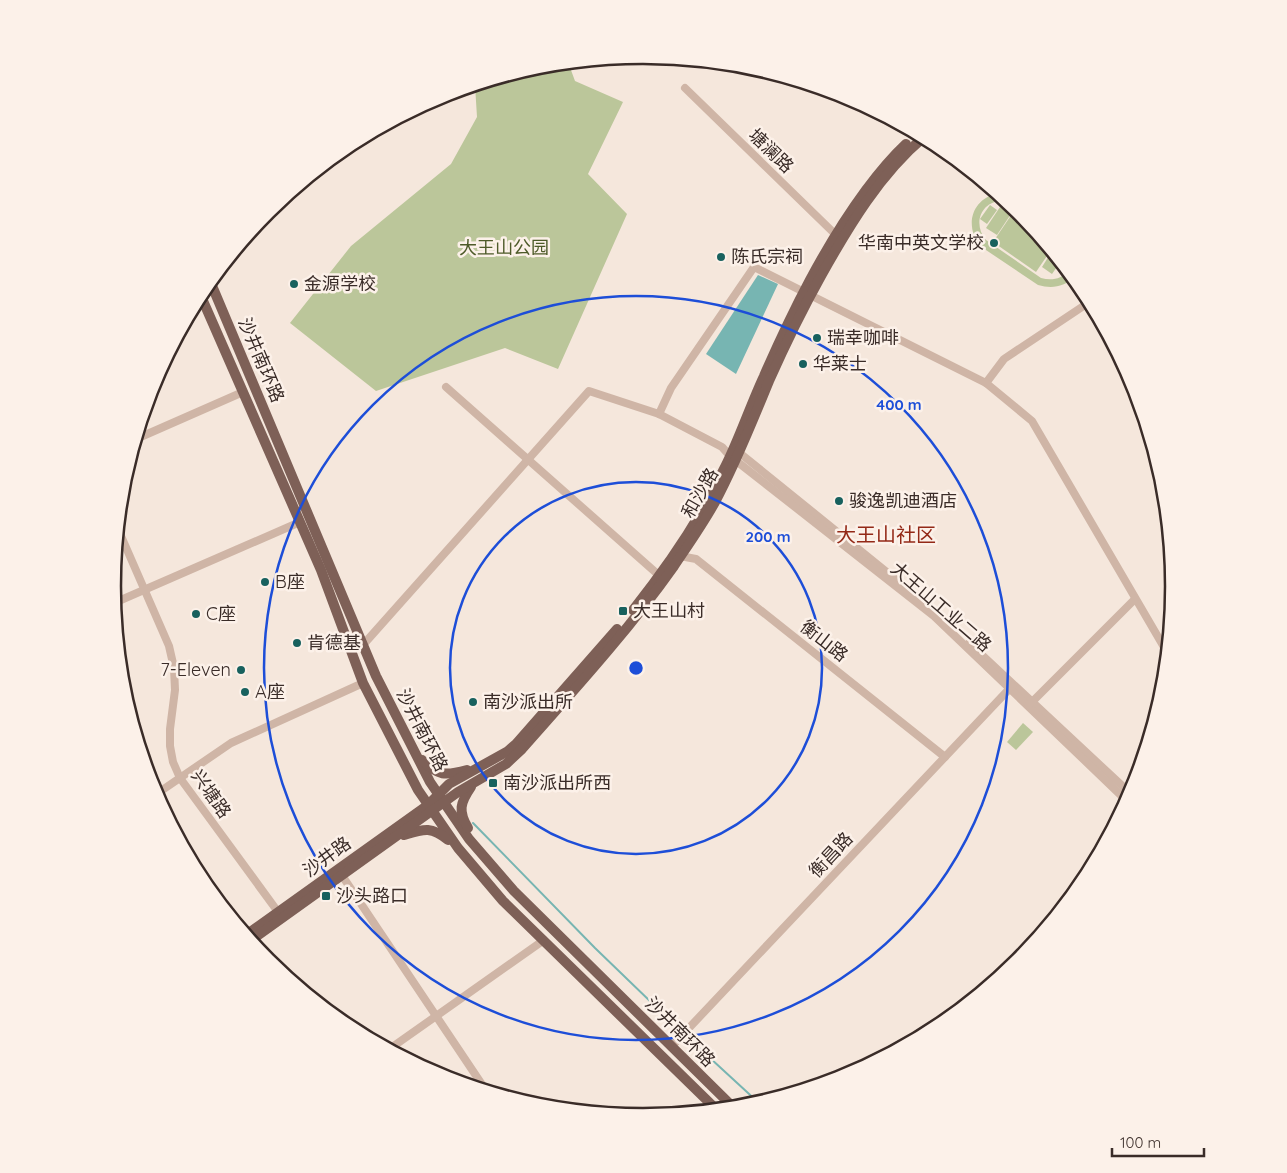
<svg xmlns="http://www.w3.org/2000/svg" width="1287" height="1173" font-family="Quicksand,'Noto Sans SC',sans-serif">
<rect width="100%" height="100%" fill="#f5e7dc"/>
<g fill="#bbc69a">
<polygon points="568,62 575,81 623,102 588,174 627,214 558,369 505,348 376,391 290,323 351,246 451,164 477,117 475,85 540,65"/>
<path d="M 998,193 L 1007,201 C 983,198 971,222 986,240 L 1041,278 C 1052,281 1061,279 1069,271 L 1074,277 C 1064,287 1052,289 1038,285 L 980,246 C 964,225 972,199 998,193 Z"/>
<polygon points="990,205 997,210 987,224 980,219"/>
<polygon points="1000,207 1011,214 997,235 986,228"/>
<polygon points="1016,208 1051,250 1036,272 993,242"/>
<polygon points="1052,251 1061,261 1052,274 1042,267"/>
<polygon points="1023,723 1033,732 1016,750 1007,742"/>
</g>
<polygon fill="#77b5b2" points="758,275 778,284 736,374 706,354"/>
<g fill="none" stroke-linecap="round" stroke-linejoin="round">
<g stroke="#77b5b2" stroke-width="2">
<polyline points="473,823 595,948 682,1032"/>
<polyline points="685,1035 760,1104"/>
</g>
<g stroke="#cfb5a6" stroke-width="8">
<polyline points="685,88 836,235"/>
<polyline points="986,383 1004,359 1091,301"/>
<polyline points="446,387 662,578"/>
<polyline points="659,414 671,388 754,267 986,383 1032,421 1168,654"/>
<polyline points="136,439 243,392"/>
<polyline points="736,450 925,603"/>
<polyline points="118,529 169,646 174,668 175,690 170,729 170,746 173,762 180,778 281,916"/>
<polyline points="680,556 696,559 945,757"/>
<polyline points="114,603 300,522"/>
<polyline points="969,643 1132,795"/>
<polyline points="363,645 589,391 659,414 722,447 730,456 934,616 1128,802"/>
<polyline points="1029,705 1135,599"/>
<polyline points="155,795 231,743 363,683"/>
<polyline points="339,871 487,1092"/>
<polyline points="671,1047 1012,686"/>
<polyline points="388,1050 544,940"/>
</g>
<g stroke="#7e6057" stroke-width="10">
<polyline points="210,281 376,676 430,782 469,839 514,891 735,1109"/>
<polyline points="200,294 321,570 363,683 418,790 458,848 503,901 718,1111"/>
<path d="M 633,610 C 668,566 701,518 725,467 C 740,437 750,406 764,376 C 792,312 824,247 866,190 C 878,174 891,158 906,144"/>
<path d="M 422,760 C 438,776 445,776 467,770"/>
<path d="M 468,828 C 458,811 460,803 471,787"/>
<path d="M 404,835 C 424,829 431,826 448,840"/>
<polyline points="246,935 428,805 449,784 508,751 516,744 617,629"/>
<path d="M 250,941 L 458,792 L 506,764 L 522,749 C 575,689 628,631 674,566 C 688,545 703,524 715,502 C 736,463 752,422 769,381 C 785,345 802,310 821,276 C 849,226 880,174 924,137"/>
</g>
</g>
<g fill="none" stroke="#1d4ed8" stroke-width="2.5">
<circle cx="636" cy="668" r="186"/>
<circle cx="636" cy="668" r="372"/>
</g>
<g fill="#18615e" stroke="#fcf1e9" stroke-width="2">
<circle cx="994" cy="243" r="5"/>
<circle cx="721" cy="257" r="5"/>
<circle cx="294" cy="284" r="5"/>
<circle cx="817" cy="338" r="5"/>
<circle cx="803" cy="364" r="5"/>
<circle cx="839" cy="501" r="5"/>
<circle cx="265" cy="582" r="5"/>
<rect x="618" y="606" width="10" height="10" rx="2.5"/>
<circle cx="196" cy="614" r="5"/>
<circle cx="297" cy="643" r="5"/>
<circle cx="241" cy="670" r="5"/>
<circle cx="245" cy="692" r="5"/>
<circle cx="473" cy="702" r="5"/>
<rect x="488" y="778" width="10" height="10" rx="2.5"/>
<rect x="321" y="891" width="10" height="10" rx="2.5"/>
</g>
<g text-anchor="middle" stroke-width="5" stroke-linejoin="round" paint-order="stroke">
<g font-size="18" fill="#3a2c28" stroke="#fcf1e9">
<text transform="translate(771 151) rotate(44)" y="6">塘澜路</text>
<text transform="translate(261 360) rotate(67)" y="6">沙井南环路</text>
<text transform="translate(700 493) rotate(-60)" y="6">和沙路</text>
<text transform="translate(941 607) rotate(41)" y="6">大王山工业二路</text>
<text transform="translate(824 641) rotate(38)" y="6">衡山路</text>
<text transform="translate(422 730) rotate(63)" y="6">沙井南环路</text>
<text transform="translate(211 794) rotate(55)" y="6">兴塘路</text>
<text transform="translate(831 855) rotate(-47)" y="6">衡昌路</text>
<text transform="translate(327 857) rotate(-36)" y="6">沙井路</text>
<text transform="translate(680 1032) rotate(45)" y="6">沙井南环路</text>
</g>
<g font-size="18" fill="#3a2c28" stroke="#fcf1e9" text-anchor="start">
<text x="984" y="249" text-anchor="end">华南中英文学校</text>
<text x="731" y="263">陈氏宗祠</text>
<text x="304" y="290">金源学校</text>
<text x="827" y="344">瑞幸咖啡</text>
<text x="813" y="370">华莱士</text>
<text x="849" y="507">骏逸凯迪酒店</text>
<text x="275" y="588">B座</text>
<text x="633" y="617">大王山村</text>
<text x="206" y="620">C座</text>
<text x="307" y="649">肯德基</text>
<text x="231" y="676" text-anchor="end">7-Eleven</text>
<text x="255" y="698">A座</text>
<text x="483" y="708">南沙派出所</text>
<text x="503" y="789">南沙派出所西</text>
<text x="336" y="902">沙头路口</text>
</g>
<g font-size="18" fill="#4e5b29" stroke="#fcf1e9">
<text x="504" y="254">大王山公园</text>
</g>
<g font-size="20" fill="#932917" stroke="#fcf1e9">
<text x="886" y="542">大王山社区</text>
</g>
</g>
<path d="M0 0H1287V1173H0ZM121 586a522 522 0 1 1 1044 0a522 522 0 1 1-1044 0Z" fill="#fcf1e9" fill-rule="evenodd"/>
<path fill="none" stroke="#3a2c28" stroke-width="2.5" d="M121 586a522 522 0 1 1 1044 0a522 522 0 1 1-1044 0Z"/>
<circle cx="636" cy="668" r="8" fill="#1d4ed8" stroke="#fcf1e9" stroke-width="2.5"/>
<g font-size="15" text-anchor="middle" font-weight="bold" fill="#1d4ed8" stroke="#fcf1e9" stroke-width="5" stroke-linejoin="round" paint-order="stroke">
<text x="899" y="410">400 m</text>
<text x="768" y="542">200 m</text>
</g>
<path d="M1112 1148v8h92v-8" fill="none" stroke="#3a2c28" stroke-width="2.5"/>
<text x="1120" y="1148" font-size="15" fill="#3a2c28" stroke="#fcf1e9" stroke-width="4" paint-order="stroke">100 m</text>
</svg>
